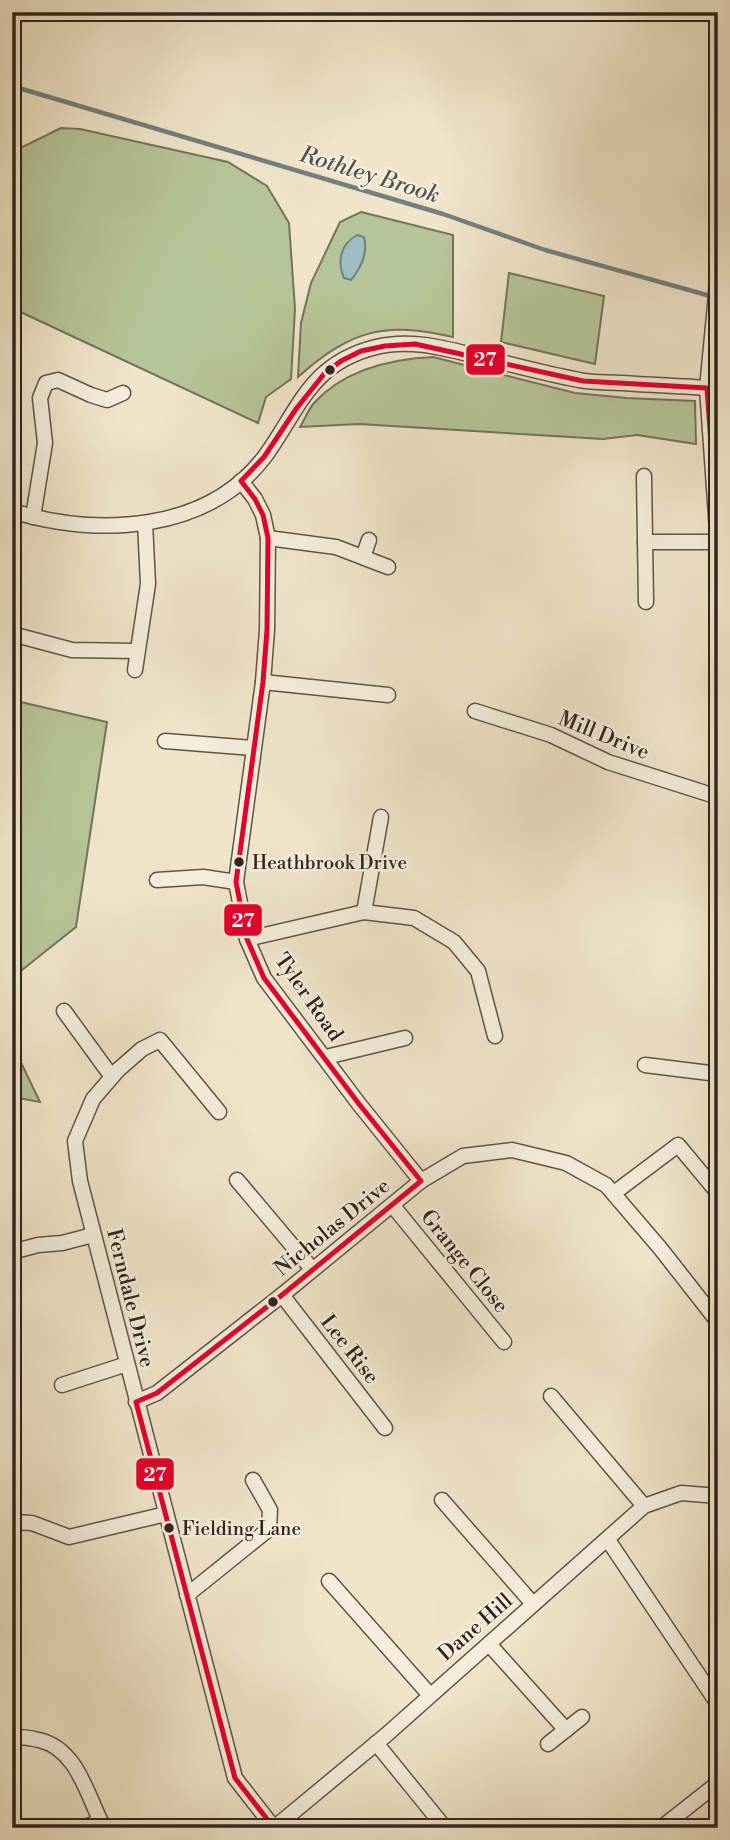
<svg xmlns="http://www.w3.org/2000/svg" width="730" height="1840" font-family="'Libre Bodoni',serif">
<rect width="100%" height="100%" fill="#f0e5c9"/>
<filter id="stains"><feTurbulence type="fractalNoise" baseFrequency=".00286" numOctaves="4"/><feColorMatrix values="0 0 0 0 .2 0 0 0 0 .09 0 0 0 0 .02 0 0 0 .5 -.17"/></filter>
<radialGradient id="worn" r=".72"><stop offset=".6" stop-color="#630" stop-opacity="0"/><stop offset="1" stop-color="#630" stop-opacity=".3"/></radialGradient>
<g fill="#b6c599" stroke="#73745c" stroke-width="2">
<polygon points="61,128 80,129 228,162 267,186 289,223 295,309 291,379 266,397 258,423 12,308 12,152"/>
<path d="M 361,212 L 453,235 L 453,337 C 385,321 351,330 298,377 L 301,323 L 311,283 L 340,222 Z"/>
<polygon points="509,273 604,296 595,364 501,342"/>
<path d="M 433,357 L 575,393 L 627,398 L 695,401 L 696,444 L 637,435 L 603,439 L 359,424 L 300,427 C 305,419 308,410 314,403 C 345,369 390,359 433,357 Z"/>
<polygon points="12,700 107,722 76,927 12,978"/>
<polygon points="12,1044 40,1102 12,1097"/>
</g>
<path fill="#9ebdc0" stroke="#72807f" stroke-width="2" d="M 357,235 L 364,237 C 368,253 361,268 351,280 L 344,278 C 337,261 340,245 357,235 Z"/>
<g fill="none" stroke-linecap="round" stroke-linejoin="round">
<polyline stroke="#72807f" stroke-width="4.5" points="12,86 443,214 545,250 714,297"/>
<g stroke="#605449" stroke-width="17">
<g id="minor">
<polyline points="718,248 716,295 707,388 718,545"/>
<polyline points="644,476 646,602"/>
<polyline points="241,481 255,499 263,515 268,538 267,630 263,682 236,882 247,939 264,978 359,1104 421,1181"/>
<path d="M 12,511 C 98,537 208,533 266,455 C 300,407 311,363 376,347 C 411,338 447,349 481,357 C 513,365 546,374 579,380 C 593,383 608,382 622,383 C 650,385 678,386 707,388"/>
<polyline points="33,517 45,443 40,398 46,383 58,380 91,395 107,400 123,393"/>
<polyline points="268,538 336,547 388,567"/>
<polyline points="645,542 717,542"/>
<polyline points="363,557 369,540"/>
<polyline points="12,634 72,650 137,651"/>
<polyline points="135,670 148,584 145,523"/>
<polyline points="263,682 388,695"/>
<polyline points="475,711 551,735 608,762 718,797"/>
<polyline points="165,741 253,748"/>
<polyline points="157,880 203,877 236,882"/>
<polyline points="364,912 381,817"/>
<polyline points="247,939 364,912 414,918 454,942 478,971 495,1036"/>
<polyline points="64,1011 112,1077"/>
<polyline points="326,1057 405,1038"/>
<polyline points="645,1065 718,1074"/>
<polyline points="219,1112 160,1040 142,1049 118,1070 93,1099 75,1141 80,1181 235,1778 274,1828"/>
<polyline points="237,1180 312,1269"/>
<polyline points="614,1193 678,1145 718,1193"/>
<polyline points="393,1206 504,1342"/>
<polyline points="12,1252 38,1245 62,1243 93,1235"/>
<polyline points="282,1295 385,1428"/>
<polyline points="62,1385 127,1364"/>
<polyline points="551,1396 644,1506"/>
<polyline points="136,1402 157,1393 282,1295 421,1181 463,1156 512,1150 566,1163 606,1185 660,1248 718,1322"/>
<polyline points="442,1500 533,1604"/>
<polyline points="12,1522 32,1523 69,1537 166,1514"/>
<polyline points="608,1540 718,1704"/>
<polyline points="329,1581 429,1694"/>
<polyline points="187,1595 269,1529 270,1510 253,1480"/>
<polyline points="489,1644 566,1730"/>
<path d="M 12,1738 C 22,1736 29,1738 39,1740 C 78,1749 87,1796 104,1828"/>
<polyline points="376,1743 445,1828"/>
<polyline points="548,1744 582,1717"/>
<polyline points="83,1828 100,1821"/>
<polyline points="274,1828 385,1736 644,1506 681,1493 718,1496"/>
<polyline points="661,1828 718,1783"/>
</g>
</g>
<use href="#minor" stroke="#f5eedc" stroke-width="14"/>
<g stroke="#f5eedc" stroke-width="10">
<polyline id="bus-1" points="274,1828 235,1778 136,1402 157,1393 282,1295 421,1181 359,1104 264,978 247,939 236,882 263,682 267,630 268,538 263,515 255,499 241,481 264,457 296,409 324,374 341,361 361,351 385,346 415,344 583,381 707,388 718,541"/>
</g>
<use href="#bus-1" stroke="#e4002b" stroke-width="5"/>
</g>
<g fill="#30241e" stroke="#f5eedc" stroke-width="2.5">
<circle cx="330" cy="370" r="6"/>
<circle cx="239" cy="862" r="6"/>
<circle cx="273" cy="1302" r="6"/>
<circle cx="169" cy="1528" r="6"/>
</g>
<g text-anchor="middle" stroke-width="5" stroke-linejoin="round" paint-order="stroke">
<g font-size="19" fill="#30241e" stroke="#f5eedc" text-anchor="start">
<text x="252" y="869">Heathbrook Drive</text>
<text x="182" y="1535">Fielding Lane</text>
</g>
<g font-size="21" fill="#30241e" stroke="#f5eedc">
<text transform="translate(604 735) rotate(22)" y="7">Mill Drive</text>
<text transform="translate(309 997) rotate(55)" y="7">Tyler Road</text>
<text transform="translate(332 1227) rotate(-39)" y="7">Nicholas Drive</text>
<text transform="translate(465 1261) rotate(51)" y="7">Grange Close</text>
<text transform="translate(131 1298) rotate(76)" y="7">Ferndale Drive</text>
<text transform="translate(350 1349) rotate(52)" y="7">Lee Rise</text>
<text transform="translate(475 1627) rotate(-41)" y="7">Dane Hill</text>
</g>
<g font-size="23" font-style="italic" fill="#51524f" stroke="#f5eedc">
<text transform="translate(370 174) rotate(17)" y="8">Rothley Brook</text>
</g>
</g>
<g stroke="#f5eedc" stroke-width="2.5">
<rect x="465" y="343" width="41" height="33" rx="7" fill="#e4002b"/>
<rect x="223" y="903" width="40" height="34" rx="7" fill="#e4002b"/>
<rect x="135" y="1457" width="40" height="34" rx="7" fill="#e4002b"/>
</g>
<g font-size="19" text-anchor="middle" font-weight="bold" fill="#fff">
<text x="485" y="366">27</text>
<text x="243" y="927">27</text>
<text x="155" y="1481">27</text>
</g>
<rect width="730" height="1840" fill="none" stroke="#f0e5c9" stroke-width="42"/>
<rect x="14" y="14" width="702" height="1812" fill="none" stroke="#30241e" stroke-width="3.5"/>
<rect x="21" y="21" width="688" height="1798" fill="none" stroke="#30241e" stroke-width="2"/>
<rect width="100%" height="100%" filter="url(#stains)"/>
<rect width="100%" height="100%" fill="url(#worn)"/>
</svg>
